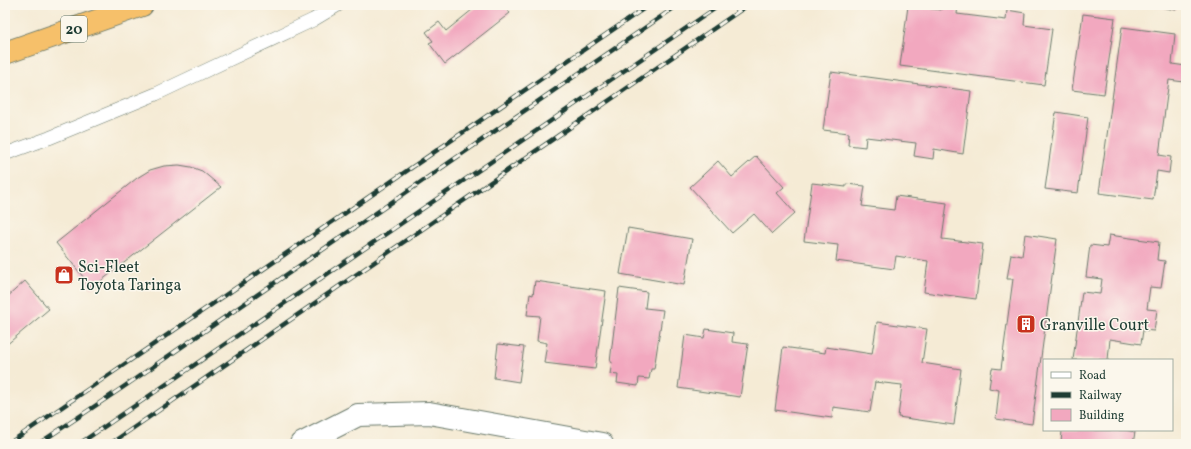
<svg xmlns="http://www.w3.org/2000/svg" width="1191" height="449" font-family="Vollkorn,serif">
<rect width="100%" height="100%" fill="#fbf7ec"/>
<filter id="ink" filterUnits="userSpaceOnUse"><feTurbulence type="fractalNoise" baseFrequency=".025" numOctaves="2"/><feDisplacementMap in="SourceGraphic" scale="8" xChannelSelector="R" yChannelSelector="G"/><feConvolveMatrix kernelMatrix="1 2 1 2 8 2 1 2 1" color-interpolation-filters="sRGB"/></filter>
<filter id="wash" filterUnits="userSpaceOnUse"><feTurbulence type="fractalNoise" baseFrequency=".012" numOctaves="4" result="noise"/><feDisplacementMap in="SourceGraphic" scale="16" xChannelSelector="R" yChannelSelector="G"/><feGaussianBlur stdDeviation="0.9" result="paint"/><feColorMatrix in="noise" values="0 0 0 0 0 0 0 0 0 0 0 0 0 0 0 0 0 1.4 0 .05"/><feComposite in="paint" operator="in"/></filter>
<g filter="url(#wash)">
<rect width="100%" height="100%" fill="#f5ebd5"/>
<g id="blocks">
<g fill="#f2a8bf">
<polygon points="478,5 504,5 510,13 445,64 429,43 433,41 426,32 439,22 446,31"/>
<polygon points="942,5 958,5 957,14 1006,20 1007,10 1025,13 1024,25 1052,29 1044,85 900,66 908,6 941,10"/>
<polygon points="1150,5 1177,5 1176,10"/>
<polygon points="1083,14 1115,18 1104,94 1072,90"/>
<polygon points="1122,27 1175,34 1172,64 1186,66 1184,82 1169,80 1159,155 1171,157 1169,173 1157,171 1153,200 1099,193"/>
<polygon points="831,72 971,91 963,154 934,149 933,159 914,156 916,143 866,137 865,147 848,145 849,133 823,130"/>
<polygon points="1056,112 1088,117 1078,193 1045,189"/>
<polygon points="756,156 784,187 777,193 795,213 772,234 754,214 732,233 690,187 718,161 732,177"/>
<polygon points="179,165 191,167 202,171 221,187 92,288 56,243 137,178 150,170 164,166"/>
<polygon points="812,183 846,187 846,184 865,186 862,206 894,210 896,196 947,203 942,239 983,244 976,299 924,292 928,261 896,256 894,269 836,261 838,245 804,241"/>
<polygon points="628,228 692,239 684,285 620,274"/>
<polygon points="1025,234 1057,239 1032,424 996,419 999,390 989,388 992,368 1001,369 1013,279 1007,279 1011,254 1022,256"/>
<polygon points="1109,235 1159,242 1157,260 1165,261 1161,288 1150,287 1147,309 1157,310 1154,331 1143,330 1141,344 1110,339 1108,360 1073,360 1082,292 1100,294 1102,279 1086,277 1090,245 1107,247"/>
<polygon points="25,281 49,309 5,346 5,299"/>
<polygon points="535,281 606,291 595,369 544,363 547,343 537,341 540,316 527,315 530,294 533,295"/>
<polygon points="619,288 647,292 645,308 663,310 654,369 651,369 649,379 639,378 638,386 617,383 618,375 610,374 612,362 610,362"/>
<polygon points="877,322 927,329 922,363 961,369 954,425 898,417 902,385 875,382 870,412 833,407 832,418 775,410 783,347 825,353 826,347 872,354"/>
<polygon points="706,329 733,333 732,342 748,344 740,397 678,388 685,335 704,338"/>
<polygon points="498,344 524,347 519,382 494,378"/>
<polygon points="1062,430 1125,430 1135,432 1133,444 1061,444"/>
</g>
</g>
</g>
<g filter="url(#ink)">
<use href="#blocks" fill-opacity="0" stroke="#6a7a6c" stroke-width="1"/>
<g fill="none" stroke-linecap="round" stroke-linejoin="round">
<g stroke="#6a7a6c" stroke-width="14">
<polyline id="lane" points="5,154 49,138 156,94 313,20 338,5"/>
</g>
<g stroke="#6a7a6c" stroke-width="24">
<polyline id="street" points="301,444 358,415 429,413 602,444"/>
</g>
<g stroke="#6a7a6c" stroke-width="24">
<polyline id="highway" points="5,53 142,5"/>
</g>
<use href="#lane" stroke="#fff" stroke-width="13"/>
<use href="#street" stroke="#fff" stroke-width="22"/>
<use href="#highway" stroke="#f6c06b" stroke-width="22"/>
<g stroke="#1f3d34" stroke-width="4.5">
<g id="rail">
<polyline points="8,444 649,5"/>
<polyline points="38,444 122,388 678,5"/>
<polyline points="79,444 720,5"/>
<polyline points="110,444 748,5"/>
</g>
</g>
<use href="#rail" stroke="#fbf7ec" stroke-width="3" stroke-dasharray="9" stroke-linecap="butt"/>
</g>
</g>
<defs>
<g id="shop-square" transform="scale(1)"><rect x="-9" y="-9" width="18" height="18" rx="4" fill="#c8321e" stroke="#fbf7ec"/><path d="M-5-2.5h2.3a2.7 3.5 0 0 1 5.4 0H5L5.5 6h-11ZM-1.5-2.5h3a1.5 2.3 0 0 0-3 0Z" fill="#fff"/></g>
<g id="building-square" transform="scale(1)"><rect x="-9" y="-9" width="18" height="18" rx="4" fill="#c8321e" stroke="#fbf7ec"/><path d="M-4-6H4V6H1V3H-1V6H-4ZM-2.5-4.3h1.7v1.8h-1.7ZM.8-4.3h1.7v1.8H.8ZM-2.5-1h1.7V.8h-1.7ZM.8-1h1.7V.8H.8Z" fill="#fff"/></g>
</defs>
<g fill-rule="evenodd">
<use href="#shop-square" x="64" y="275"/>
<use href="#building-square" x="1026" y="324"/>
</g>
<g text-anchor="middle" stroke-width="3" stroke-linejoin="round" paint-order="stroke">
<rect fill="#fbf7ec" stroke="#61756b" stroke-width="1" x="61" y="16" width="26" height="26" rx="3"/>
<g font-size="15" font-weight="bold" fill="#1f3d34">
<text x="74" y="34">20</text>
</g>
<g font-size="16" fill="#1f3d34" stroke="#fbf7ec" text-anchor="start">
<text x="78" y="272">Sci-Fleet<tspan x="78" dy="18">Toyota Taringa</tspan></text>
<text x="1040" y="330">Granville Court</text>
</g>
</g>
<rect width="1191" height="449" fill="none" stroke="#fbf7ec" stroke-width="20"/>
<rect x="1043" y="359" width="130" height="72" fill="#fbf7ec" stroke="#a3ada2"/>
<rect x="1051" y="372" width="20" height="6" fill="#ffffff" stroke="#a3ada2"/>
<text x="1079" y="379" font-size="12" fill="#1f3d34">Road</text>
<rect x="1051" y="392" width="20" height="6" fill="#1f3d34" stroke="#a3ada2"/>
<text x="1079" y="399" font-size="12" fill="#1f3d34">Railway</text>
<rect x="1051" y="409" width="20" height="12" fill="#f2a8bf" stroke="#a3ada2"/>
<text x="1079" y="419" font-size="12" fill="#1f3d34">Building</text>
</svg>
